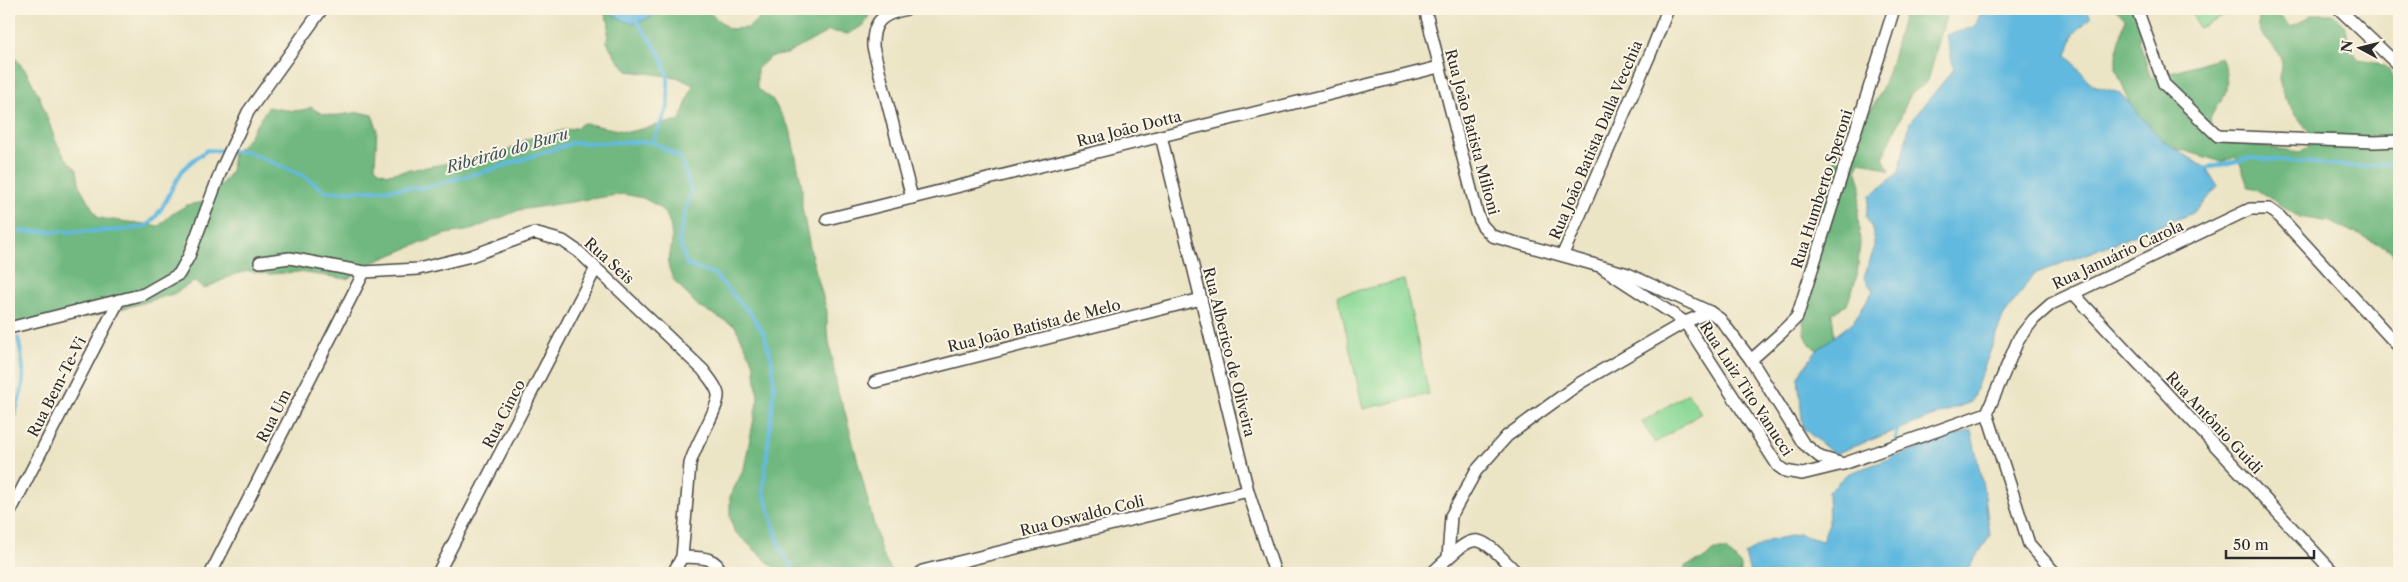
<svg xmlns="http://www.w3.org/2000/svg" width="2408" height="582" font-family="'Libre Caslon Text',serif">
<rect width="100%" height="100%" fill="#fcf5e5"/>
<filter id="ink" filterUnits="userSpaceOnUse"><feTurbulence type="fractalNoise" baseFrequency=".02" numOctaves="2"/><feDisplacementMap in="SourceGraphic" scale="10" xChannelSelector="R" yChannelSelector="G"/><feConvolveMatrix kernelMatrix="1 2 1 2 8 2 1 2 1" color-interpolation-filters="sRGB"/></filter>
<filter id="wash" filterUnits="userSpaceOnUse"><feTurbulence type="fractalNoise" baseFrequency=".0096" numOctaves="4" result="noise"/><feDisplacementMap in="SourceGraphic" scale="20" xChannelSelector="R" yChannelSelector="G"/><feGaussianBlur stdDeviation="1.12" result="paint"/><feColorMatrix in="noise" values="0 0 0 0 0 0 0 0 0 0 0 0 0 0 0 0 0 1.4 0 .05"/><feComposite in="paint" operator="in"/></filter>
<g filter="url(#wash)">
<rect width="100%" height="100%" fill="#ebe4c5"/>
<g fill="#8ad896" stroke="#5a8260">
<polygon points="2201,9 2233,9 2234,11 2199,28 2192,13"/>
<polygon points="1404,280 1429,394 1363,409 1338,295"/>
<polygon points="1688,393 1701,413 1655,443 1642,422"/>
</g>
<g fill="#6fb87f" stroke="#4d7255">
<path d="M 602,9 L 705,9 L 729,29 L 748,28 L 769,9 L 911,9 L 872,9 L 864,25 L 848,34 L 829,31 L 787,54 L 770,57 L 757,69 L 757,88 L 772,99 L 790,129 L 802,187 L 802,207 L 812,258 L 827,311 L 827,330 L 838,393 L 845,412 L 881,552 L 893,573 L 780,573 L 734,531 L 730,516 L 730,496 L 744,469 L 758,398 L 754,364 L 735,326 L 698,306 L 673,279 L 668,265 L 672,243 L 671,228 L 667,216 L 658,206 L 643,198 L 623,194 L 519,210 L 471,230 L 446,234 L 408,248 L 374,262 L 347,279 L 299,272 L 269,274 L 248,271 L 233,275 L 204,289 L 195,281 L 173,294 L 111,312 L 87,317 L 50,320 L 28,329 L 22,328 L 9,332 L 9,47 L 15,58 L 26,71 L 40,98 L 56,142 L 65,157 L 77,170 L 80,187 L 98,218 L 159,226 L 172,214 L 187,205 L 204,202 L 217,190 L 231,172 L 233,153 L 246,141 L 268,107 C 281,109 299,114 311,107 C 335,125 348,107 372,115 L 377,128 L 375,166 L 379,171 L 388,174 L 504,153 L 527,139 L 578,127 L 583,123 L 628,132 L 680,120 L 693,85 L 677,77 L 628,71 L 616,58 L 607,42 L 609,23 Z"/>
<path d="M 1906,9 L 1948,9 L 1928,81 L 1910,95 L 1883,158 L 1890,171 L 1867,162 L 1860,162 L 1856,170 L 1861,185 L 1858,213 L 1860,244 L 1857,276 L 1847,305 L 1832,313 L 1835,342 L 1820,351 C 1777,335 1830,221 1819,192 C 1829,177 1832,158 1842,143 C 1853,127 1870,114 1878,97 C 1892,69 1896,38 1906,9 Z"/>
<path d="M 2116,9 L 2144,9 L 2139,40 L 2151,78 L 2221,57 C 2226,70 2230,85 2223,98 C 2220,104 2214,108 2212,114 C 2203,134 2231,138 2244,142 L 2244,144 L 2300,152 L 2316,142 C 2305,124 2283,104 2280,82 C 2279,76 2283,69 2282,63 C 2279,41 2248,37 2262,9 L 2273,9 L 2291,27 L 2314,14 L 2334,14 L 2346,27 L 2349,44 L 2358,59 C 2388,63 2391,67 2399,95 L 2399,273 L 2392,252 L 2386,247 L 2330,222 L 2299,217 L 2254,188 L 2248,187 L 2240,163 L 2235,157 L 2222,162 L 2162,144 L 2136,121 L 2116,68 L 2116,56 L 2125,19 Z"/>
<polygon points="1715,550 1726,550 1741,565 1741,573 1683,573 1685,566 1702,560"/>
</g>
<g fill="#62b9df" stroke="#467285">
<path d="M 610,9 L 656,9 L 656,14 C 634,26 631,26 610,13 Z"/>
<polygon points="1982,9 2084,9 2091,17 2074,34 2067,55 2092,85 2120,93 2162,140 2206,168 2218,187 2193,213 2034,274 2003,317 1971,402 1834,454 1803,428 1798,377 1815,352 1853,322 1873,291 1864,277 1874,249 1874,233 1866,216 1870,196 1899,172 1910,122 1954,69 1946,35 1975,27"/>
<polygon points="1971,430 1985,496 1990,536 1965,573 1750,573 1745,554 1768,541 1798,534 1822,541 1829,523 1828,492 1847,474"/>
</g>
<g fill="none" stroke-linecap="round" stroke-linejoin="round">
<g stroke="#62b9df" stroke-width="4">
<polyline points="638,23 661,55 668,77 668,107 653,142"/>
<polyline points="2203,169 2250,158 2364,167 2399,162"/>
<path d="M 9,232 C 33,230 137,235 149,224 C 166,208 170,187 183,170 C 189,162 200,156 207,150 L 248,152 L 302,175 L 327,192 L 421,188 L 490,170 L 573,143 L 653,142 L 681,158 L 691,191 L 679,239 L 687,265 L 714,274 L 751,314 L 764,334 L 772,361 L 774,391 L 763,489 L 781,550 L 796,573"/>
<path d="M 9,428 C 25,389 27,379 18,338"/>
<polyline points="1893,462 1898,425"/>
</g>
</g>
</g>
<g filter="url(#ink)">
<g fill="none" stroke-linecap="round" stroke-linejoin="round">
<g stroke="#484742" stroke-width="14">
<g id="minor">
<path d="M 907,9 C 883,14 872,20 873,47 L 912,198"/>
<polyline points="1425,9 1477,213 1482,225 1492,236 1628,274 1710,312 1720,319 1751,360 1803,443 1820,457 1843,464"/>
<polyline points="2137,9 2164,84 2218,136 2374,142 2399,141"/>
<polyline points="2339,9 2399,66"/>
<polyline points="1161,136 1248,491 1275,573"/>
<polyline points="827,219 1439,67"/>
<polyline points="1563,254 1651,52 1668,9"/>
<path d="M 260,262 L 290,258 L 364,272 L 418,269 L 471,256 L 534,233 L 563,241 L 579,252 L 703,370 C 708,377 716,385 718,394 C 720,407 694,446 690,464 L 682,557 L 673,573"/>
<polyline points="1604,269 1685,322 1778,466 1785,471 1802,474 1843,464 1987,413"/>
<polyline points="2073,293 2334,573"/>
<polyline points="9,328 144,294 179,274 189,256 222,168 248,112 322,9"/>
<polyline points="1751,360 1780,334 1797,317 1894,9"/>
<polyline points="875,382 1201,299"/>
<polyline points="9,514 119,300"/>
<path d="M 682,557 C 697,558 717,555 721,573"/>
<polyline points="1448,558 1451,516 1476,471 1507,436 1580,383 1685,322 1710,312"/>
<polyline points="922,571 1248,491"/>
<polyline points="211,573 364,272"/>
<polyline points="438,573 596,268"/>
<path d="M 1432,573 C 1477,531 1474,529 1517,573"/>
<polyline points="2055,573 2029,544 1987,413 2019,338 2034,319 2051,304 2250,209 2269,209 2280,217 2399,347"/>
</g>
</g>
<use href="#minor" stroke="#fff" stroke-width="11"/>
</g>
</g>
<g text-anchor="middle" stroke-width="4" stroke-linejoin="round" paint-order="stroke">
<g font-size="15" fill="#2b2b2b" stroke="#fcf5e5">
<text transform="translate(1129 129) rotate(-14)" y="5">Rua João Dotta</text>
<text transform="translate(1472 132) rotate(75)" y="5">Rua João Batista Milioni</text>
<text transform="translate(1596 140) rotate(-67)" y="5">Rua João Batista Dalla Vecchia</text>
<text transform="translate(1822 189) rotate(-72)" y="5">Rua Humberto Speroni</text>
<text transform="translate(2118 255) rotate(-25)" y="5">Rua Januário Carola</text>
<text transform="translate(609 261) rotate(42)" y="5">Rua Seis</text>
<text transform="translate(1034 326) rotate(-14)" y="5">Rua João Batista de Melo</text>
<text transform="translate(1229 352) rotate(76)" y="5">Rua Alberico de Oliveira</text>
<text transform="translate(57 387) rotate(-63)" y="5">Rua Bem-Te-Vi</text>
<text transform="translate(1746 389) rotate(57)" y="5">Rua Luiz Tito Vanucci</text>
<text transform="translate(504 414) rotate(-63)" y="5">Rua Cinco</text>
<text transform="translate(274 416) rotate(-63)" y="5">Rua Um</text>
<text transform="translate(2214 423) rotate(47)" y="5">Rua Antônio Guidi</text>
<text transform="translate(1082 516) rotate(-14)" y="5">Rua Oswaldo Coli</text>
</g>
<g font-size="16" font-style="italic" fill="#3c5661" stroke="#fcf5e5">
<text transform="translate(507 150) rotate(-16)" y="6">Ribeirão do Buru</text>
</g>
</g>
<rect width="2408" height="582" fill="none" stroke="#fcf5e5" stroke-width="30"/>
<g transform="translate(2360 48) rotate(277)" stroke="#fcf5e5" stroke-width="4" paint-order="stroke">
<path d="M0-4L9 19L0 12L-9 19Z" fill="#2b2b2b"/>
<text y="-8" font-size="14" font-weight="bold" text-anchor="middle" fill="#2b2b2b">N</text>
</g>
<path d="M2226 550v8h88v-8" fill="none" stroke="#2b2b2b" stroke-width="2.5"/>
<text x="2233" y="550" font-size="15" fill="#2b2b2b" stroke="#fcf5e5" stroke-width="4" paint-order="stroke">50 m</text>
</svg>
